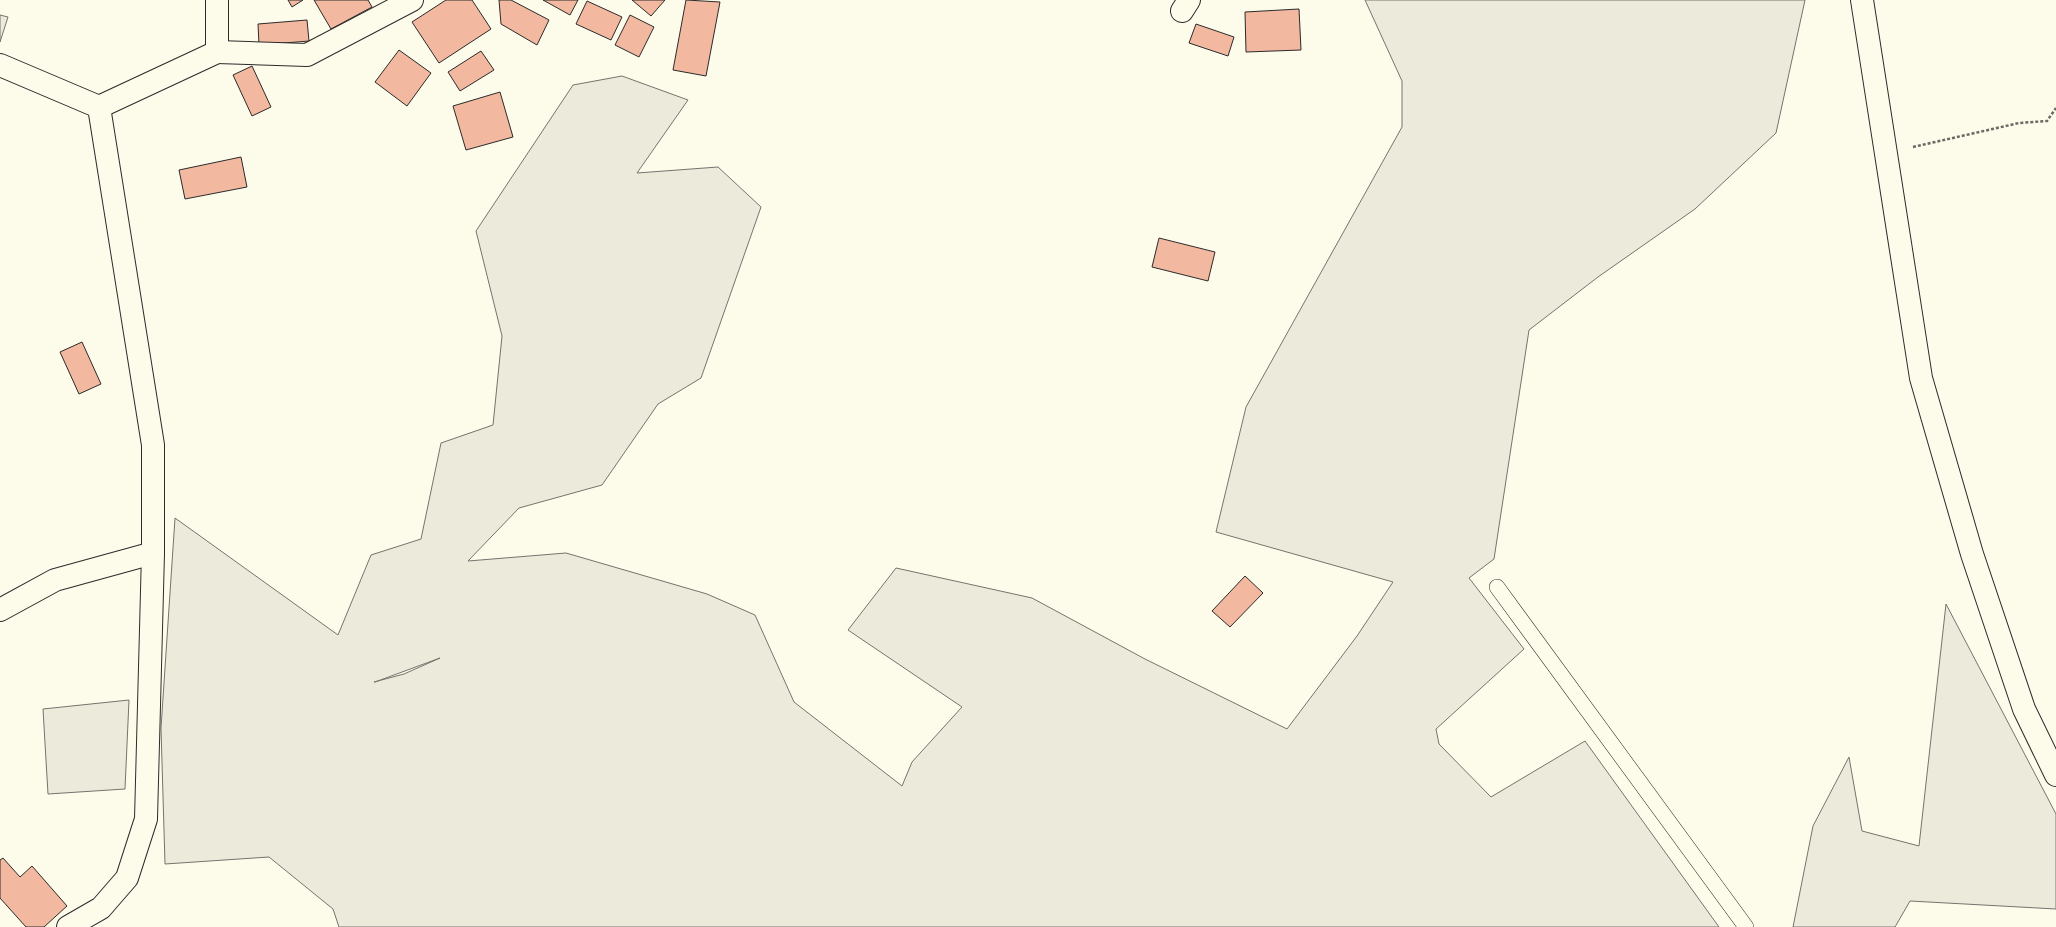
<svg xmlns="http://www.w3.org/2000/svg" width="2056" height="927" font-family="'Noto Sans',sans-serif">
<rect width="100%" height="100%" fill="#fdfbea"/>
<g fill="#ecebdb" stroke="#74746e" fill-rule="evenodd">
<path d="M 1365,0 L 1805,0 L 1776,133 L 1695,209 L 1598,277 L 1529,330 L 1494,559 L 1469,578 L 1524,649 L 1436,729 L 1439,744 L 1491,797 L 1585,741 L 1719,927 L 339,927 L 333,909 L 269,857 L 165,864 L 161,728 L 175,518 L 338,635 L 371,555 L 421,539 L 441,443 L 493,425 L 502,336 L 476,231 L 573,85 L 622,76 L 688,100 L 637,173 L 718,167 L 761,207 L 701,378 L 658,404 L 602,485 L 519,508 L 468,561 L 566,553 L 707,594 L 755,615 L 794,702 L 902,786 L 912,762 L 962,707 L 848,630 L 896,568 L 1032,598 L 1145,659 L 1287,729 L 1357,636 L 1393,582 L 1216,532 L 1246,407 L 1402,127 L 1402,81 ZM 440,658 L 404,674 L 374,682 L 375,682 Z"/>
<polygon points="0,15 8,17 0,42"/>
<polygon points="1946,604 2056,814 2056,909 1910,901 1895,927 1793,927 1813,826 1849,757 1862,831 1919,846"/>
<polygon points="129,700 125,789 48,794 43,709"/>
</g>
<g fill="#f2b8a0" stroke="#2b2b2b">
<polygon points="288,0 303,0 292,7"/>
<polygon points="314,0 368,0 372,7 331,29"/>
<polygon points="446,0 472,0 491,29 439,63 412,22"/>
<polygon points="499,0 511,0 549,20 537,45 501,24"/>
<polygon points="543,0 578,0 570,15"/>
<polygon points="632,0 665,0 651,16"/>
<polygon points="686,0 720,2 706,76 673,70"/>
<polygon points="587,1 622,17 611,40 576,24"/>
<polygon points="1299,9 1301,50 1246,52 1245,12"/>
<polygon points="630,15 654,27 639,57 615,45"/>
<polygon points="307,20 309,41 259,45 258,24"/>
<polygon points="1196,24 1234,37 1228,56 1189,43"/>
<polygon points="399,50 431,73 407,106 375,82"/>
<polygon points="481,51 494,70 460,91 448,72"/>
<polygon points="252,66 271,107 252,116 233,75"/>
<polygon points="500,92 513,137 466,150 453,106"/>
<polygon points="241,157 247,187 185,199 179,170"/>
<polygon points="1159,238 1215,252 1208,281 1152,267"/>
<polygon points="82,342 101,384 79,394 60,352"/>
<polygon points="1245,576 1263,593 1230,627 1212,611"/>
<polygon points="3,858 20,877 32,866 67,906 44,927 26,927 0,898 0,860"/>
</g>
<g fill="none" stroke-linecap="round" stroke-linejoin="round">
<g stroke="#2b2b2b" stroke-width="16">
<polyline id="lane" points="1497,587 1746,927"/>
</g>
<g stroke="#2b2b2b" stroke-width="24">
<g id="street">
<polyline points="1182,11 1189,0"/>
<polyline points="217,52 307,55 412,0"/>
<polyline points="0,65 99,107 217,52 217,0"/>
<polyline points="0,610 55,580 153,553 153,445 99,107"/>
<polyline points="68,927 101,908 127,878 146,819 153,553"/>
</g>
</g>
<g stroke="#2b2b2b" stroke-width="24">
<polyline id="secondary" points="1862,0 1921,378 1972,554 2024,709 2056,775"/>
</g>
<polyline stroke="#6a6964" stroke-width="2.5" stroke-dasharray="3 2" stroke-linecap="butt" points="1913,147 2019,123 2047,121 2056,108"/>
<use href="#lane" stroke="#fdfbea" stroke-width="15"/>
<use href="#street" stroke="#fdfbea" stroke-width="22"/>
<use href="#secondary" stroke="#fdfbea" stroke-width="22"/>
</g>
</svg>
